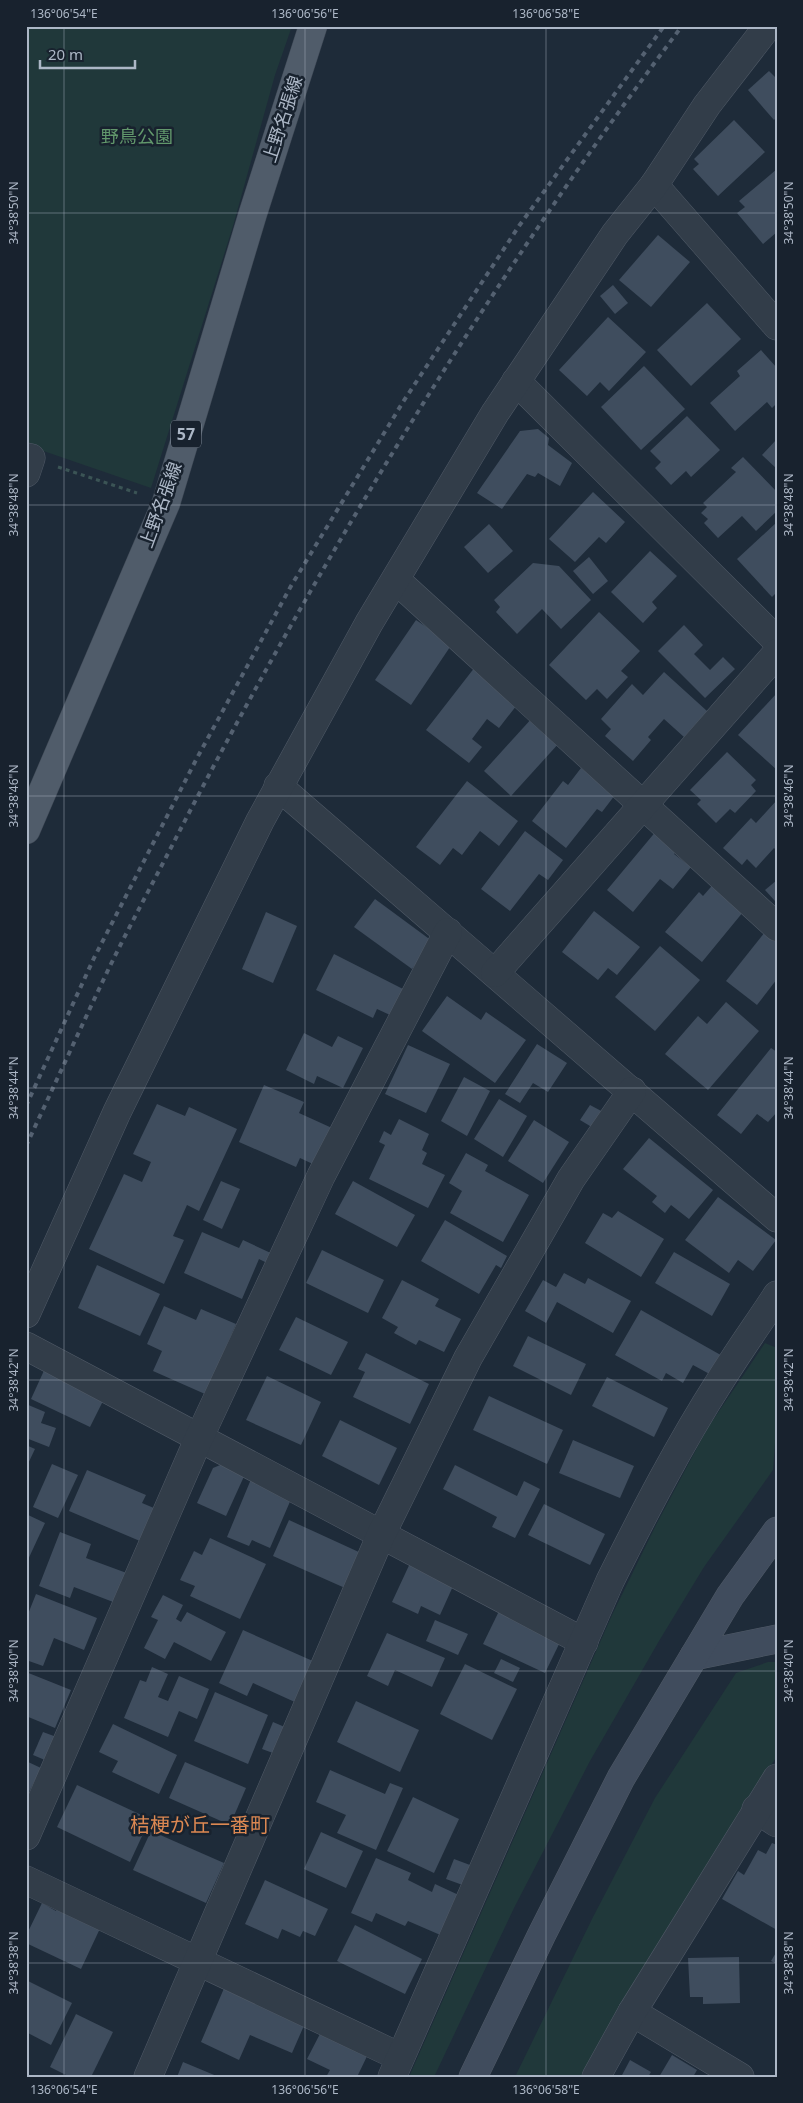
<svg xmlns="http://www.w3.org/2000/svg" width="803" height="2103" font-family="'Noto Sans','Noto Sans JP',sans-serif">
<rect width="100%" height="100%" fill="#1e2b39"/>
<g fill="#20383a">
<polygon points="26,26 292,26 275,75 233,226 151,488 26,445"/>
<polygon points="765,1343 777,1348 777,1417 773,1470 704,1567 659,1641 590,1761 514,1908 434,2077 409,2077 612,1615 656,1525 707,1429"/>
<polygon points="768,1662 777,1662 777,1756 667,1930 582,2077 515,2077 592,1919 655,1798 736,1673"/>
</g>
<g fill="#3f4d5e">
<polygon points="769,71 777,79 777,117 774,120 748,90"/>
<polygon points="734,120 765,152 718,196 693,169 699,164 694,159"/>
<polygon points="777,169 777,232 763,244 737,213 745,207 739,201"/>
<polygon points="658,235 690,262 651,307 619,280"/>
<polygon points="613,285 628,303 615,314 600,296"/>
<polygon points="707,303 741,339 691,386 657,350"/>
<polygon points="608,317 646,352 609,391 600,382 587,396 559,370"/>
<polygon points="761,350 777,368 777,403 772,408 767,402 735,431 710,403 740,376 737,371"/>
<polygon points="644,366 685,409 641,450 601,407"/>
<polygon points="687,416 720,450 691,477 686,471 671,485 655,468 661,462 650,451"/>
<polygon points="538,429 549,438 548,445 572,463 560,486 538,473 535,477 527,474 502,509 477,493 520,431"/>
<polygon points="777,439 777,469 762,455"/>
<polygon points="743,457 777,492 777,511 756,531 742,516 718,538 704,523 708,519 701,513 707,507 703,503 736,472 731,468"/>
<polygon points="593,492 625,522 606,543 599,537 575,562 549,539"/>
<polygon points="777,522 777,592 772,597 737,559"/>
<polygon points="489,524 513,551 488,573 464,547"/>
<polygon points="650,551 677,576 652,602 657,608 643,623 611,592"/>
<polygon points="589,557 608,581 593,594 573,571"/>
<polygon points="533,563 559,566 591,600 561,629 542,609 517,634 496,612 500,607 494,600"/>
<polygon points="599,612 640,651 621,671 628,677 607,699 597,689 586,700 549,665"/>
<polygon points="416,620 452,644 411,705 375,680"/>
<polygon points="684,625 703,645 694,654 710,670 723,657 735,669 705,698 658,651"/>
<polygon points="475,667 520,701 499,728 487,719 472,739 482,747 469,763 426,730"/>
<polygon points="664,672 707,711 684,737 664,719 648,737 651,740 633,761 605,736 611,729 601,719 632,684 643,695"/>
<polygon points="777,693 777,770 738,735"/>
<polygon points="533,717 560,742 511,796 484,771"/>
<polygon points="727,752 756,780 751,785 756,791 735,813 730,809 716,823 697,804 701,800 690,790"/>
<polygon points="581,768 615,795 602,812 597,809 566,848 532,821 563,781 568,785"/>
<polygon points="467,781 518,821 499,846 480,831 462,855 453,848 440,865 416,847"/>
<polygon points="777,800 777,851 774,848 756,868 747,859 742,865 723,848 751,818 756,823"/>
<polygon points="657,830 680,847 674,854 691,867 673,889 660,879 633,912 607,890"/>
<polygon points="525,831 563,860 548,880 539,874 510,911 481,889"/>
<polygon points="717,880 748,906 702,962 665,932 699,892 703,896"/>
<polygon points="777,880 777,900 775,901 765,890"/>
<polygon points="375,899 432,941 412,969 354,927"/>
<polygon points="594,911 640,947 617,975 608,968 598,980 562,952"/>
<polygon points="266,912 297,926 273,983 242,969"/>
<polygon points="769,927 777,933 777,979 757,1005 726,981"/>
<polygon points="660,946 700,980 655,1031 615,997"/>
<polygon points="334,954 403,989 390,1015 377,1009 373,1018 316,990"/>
<polygon points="447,996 481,1020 486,1012 526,1040 495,1083 422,1031"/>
<polygon points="726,1002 759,1031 708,1090 665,1054 698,1016 707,1024"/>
<polygon points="304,1033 332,1047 338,1036 363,1048 343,1088 317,1076 314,1084 286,1070"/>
<polygon points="537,1044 567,1063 548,1092 533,1083 520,1103 505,1094"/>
<polygon points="408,1045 450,1064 426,1113 385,1094"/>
<polygon points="771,1048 777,1052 777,1112 768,1122 757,1114 741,1134 717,1115"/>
<polygon points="464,1077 490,1091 467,1136 441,1121"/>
<polygon points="264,1085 304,1102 299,1113 332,1128 315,1165 300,1158 296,1167 239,1142"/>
<polygon points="499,1099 527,1116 503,1157 474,1139"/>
<polygon points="157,1104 185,1116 189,1107 237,1129 199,1211 187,1205 173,1236 184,1240 164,1284 89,1249 124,1174 142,1182 151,1162 133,1154"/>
<polygon points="590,1105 605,1113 595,1129 580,1120"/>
<polygon points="399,1119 429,1134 422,1150 427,1153 422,1164 445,1175 428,1208 369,1179 385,1145 379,1142 384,1131 391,1135"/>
<polygon points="534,1120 569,1142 543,1183 508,1161"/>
<polygon points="649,1138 713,1190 689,1219 671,1205 665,1213 652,1202 657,1196 623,1169"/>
<polygon points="466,1153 488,1165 485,1171 529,1195 503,1242 450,1213 462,1191 449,1183"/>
<polygon points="221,1181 240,1189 222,1229 203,1220"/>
<polygon points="353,1181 415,1215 397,1247 335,1214"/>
<polygon points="718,1197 776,1240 753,1271 738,1260 729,1273 685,1240"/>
<polygon points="618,1211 664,1239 641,1277 585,1243 603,1213 612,1218"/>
<polygon points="445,1220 507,1256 501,1268 496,1265 479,1294 421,1261"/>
<polygon points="202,1232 239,1248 243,1240 275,1255 271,1265 259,1259 242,1299 184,1273"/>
<polygon points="322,1250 384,1280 368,1313 306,1283"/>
<polygon points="674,1252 730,1284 712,1316 655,1283"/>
<polygon points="97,1265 160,1294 140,1336 78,1308"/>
<polygon points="564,1273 585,1284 588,1278 631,1301 613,1333 557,1302 546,1323 525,1311 543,1280 556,1287"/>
<polygon points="402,1280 439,1299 435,1306 461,1319 444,1352 419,1340 416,1345 394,1333 398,1327 382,1318"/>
<polygon points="164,1306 196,1320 201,1309 236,1324 205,1394 153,1371 162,1351 147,1344"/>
<polygon points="641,1310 726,1358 715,1377 693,1365 683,1383 666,1373 662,1381 615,1355"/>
<polygon points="296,1317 348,1342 331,1375 279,1350"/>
<polygon points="528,1336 586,1364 571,1395 513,1366"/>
<polygon points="366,1353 429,1384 410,1424 353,1397 365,1372 358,1369"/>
<polygon points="47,1364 107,1393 90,1427 31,1399"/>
<polygon points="267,1376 321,1402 301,1445 246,1420"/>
<polygon points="607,1377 668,1408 654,1437 592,1406"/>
<polygon points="489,1396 563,1430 547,1464 473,1430"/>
<polygon points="26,1404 45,1412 41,1423 56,1428 49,1447 26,1438"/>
<polygon points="340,1420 397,1448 379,1485 322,1456"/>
<polygon points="573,1440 634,1466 620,1498 559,1473"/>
<polygon points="26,1445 35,1449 26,1468"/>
<polygon points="225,1463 246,1472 226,1516 197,1503 213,1468"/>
<polygon points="52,1464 78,1475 58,1518 33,1507"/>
<polygon points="455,1465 517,1496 524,1481 540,1489 515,1538 492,1527 497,1517 443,1489"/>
<polygon points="87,1470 146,1495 142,1503 161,1511 147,1544 69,1511"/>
<polygon points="254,1472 295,1490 270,1548 252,1540 249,1546 227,1537"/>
<polygon points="544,1504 605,1534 590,1565 528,1535"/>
<polygon points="26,1514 45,1523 26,1564"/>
<polygon points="289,1520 361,1553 345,1588 273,1556"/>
<polygon points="60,1532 91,1544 86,1558 132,1575 121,1605 74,1587 70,1598 39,1586"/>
<polygon points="210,1538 266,1564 240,1619 190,1596 195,1586 180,1580 194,1551 202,1555"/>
<polygon points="412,1559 454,1584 440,1615 421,1606 418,1614 392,1602"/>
<polygon points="36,1594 97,1618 84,1650 54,1638 43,1666 26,1660 26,1619"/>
<polygon points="163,1595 183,1605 176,1619 181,1622 187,1612 226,1632 211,1661 174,1642 165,1659 144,1648 158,1620 151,1617"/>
<polygon points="500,1609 562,1638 545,1673 483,1644"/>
<polygon points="435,1620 468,1634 458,1655 426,1641"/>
<polygon points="243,1630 315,1662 297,1703 253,1683 247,1696 219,1683"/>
<polygon points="387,1633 445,1658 432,1687 395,1670 388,1686 367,1676"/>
<polygon points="501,1659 520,1668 513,1682 494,1673"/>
<polygon points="465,1664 517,1689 492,1740 440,1714"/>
<polygon points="152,1667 168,1674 158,1697 168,1701 179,1676 209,1689 197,1719 179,1711 168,1737 124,1718 140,1680 146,1682"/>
<polygon points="26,1672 71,1690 55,1728 26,1716"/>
<polygon points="215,1692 268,1715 248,1764 194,1741"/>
<polygon points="356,1701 419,1730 400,1772 337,1742"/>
<polygon points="273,1722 294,1731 284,1757 262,1749"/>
<polygon points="113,1724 177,1755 159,1794 112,1772 118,1761 99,1752"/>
<polygon points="43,1732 62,1739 52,1763 33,1755"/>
<polygon points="26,1761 41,1768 26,1798"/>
<polygon points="185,1762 246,1788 230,1825 169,1798"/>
<polygon points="330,1770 385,1794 390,1783 403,1788 376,1850 337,1833 346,1815 316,1802"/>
<polygon points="77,1785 150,1819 130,1862 57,1827"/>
<polygon points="413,1797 459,1819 434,1873 387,1851"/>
<polygon points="151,1831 224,1863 206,1903 133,1870"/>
<polygon points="321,1832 363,1851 346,1888 304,1869"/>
<polygon points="772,1843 777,1845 777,1930 722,1899 738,1871 744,1875 758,1850 766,1854"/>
<polygon points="376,1858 411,1873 408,1880 432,1892 435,1884 463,1897 445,1937 408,1921 405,1926 376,1913 372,1922 351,1913"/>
<polygon points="454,1859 478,1868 471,1888 446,1879"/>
<polygon points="265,1880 328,1909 315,1936 303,1931 300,1937 282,1929 278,1939 245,1924"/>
<polygon points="42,1903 56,1911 59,1905 104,1920 81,1969 26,1943 26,1936"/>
<polygon points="355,1925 422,1959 405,1994 337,1961"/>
<polygon points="777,1951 777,1964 771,1961"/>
<polygon points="739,1957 740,2003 703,2004 703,1997 690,1997 688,1958"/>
<polygon points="26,1980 72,2003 51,2045 26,2032"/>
<polygon points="225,1986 306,2021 292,2053 250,2035 239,2060 201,2042"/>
<polygon points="76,2014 113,2032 91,2077 70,2077 50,2067"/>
<polygon points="323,2028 370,2050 357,2077 326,2077 330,2070 307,2059"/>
<polygon points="672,2055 697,2070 693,2077 659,2077"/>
<polygon points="630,2060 651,2072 648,2077 621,2077"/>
<polygon points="183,2062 219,2077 177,2077"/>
</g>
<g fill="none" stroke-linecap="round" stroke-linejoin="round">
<g stroke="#505a67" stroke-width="29">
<g id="street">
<polyline points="654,185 777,326"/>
<polyline points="516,381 777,641"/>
<polyline points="26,457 31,458 26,473"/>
<polyline points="396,580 777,927"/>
<polyline points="278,786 777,1218"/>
<polyline points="495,973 777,653"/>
<polyline points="26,1314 117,1112 260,821 369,623 495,413 615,234 654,185 707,105 768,26"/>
<polyline points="26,1346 584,1642"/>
<polyline points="756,1809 777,1823"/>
<polyline points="26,1836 199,1438 321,1176 448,932"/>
<polyline points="26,1880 400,2057"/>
<polyline points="632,2012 740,2077"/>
<polyline points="148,2077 381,1535 468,1358 571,1179 632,1091"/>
<path d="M 392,2077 L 610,1581 C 644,1513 679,1445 720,1381 C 738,1352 758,1324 777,1295"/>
<polyline points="596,2077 632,2012 777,1778"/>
</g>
</g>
<g stroke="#505a67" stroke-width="29">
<g id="secondary">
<polyline points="694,1656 777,1639"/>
<polyline points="473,2077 542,1934 621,1778 730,1596 777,1531"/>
</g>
</g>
<g stroke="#3c4653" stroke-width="29">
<polyline id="primary" points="26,830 166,503 253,213 313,26"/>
</g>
<polyline stroke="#3b5455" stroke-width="3" stroke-dasharray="4 4" stroke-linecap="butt" points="58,467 137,493"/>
<use href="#street" stroke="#323d49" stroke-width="28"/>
<use href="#secondary" stroke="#404c5d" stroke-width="28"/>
<use href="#primary" stroke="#505c6a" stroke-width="28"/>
<g stroke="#546171" stroke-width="4" stroke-dasharray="5 5" stroke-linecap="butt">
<polyline points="26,1106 94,958 197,758 291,586 403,402 519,226 664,26"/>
<path d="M 26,1146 C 54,1086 81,1027 109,968 C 131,923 155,879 178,834 C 324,552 491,280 682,26"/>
</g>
</g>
<path fill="none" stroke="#acb7c6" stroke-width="1" stroke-opacity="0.45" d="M 64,26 L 64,2077M 305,26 L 305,2077M 546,26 L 546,2077M 26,213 L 777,213M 26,505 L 777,505M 26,796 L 777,796M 26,1088 L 777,1088M 26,1380 L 777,1380M 26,1671 L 777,1671M 26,1963 L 777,1963"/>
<g text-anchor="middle" stroke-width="5" stroke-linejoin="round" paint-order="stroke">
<rect fill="#18222e" stroke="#808a98" stroke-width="1" x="171" y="420.5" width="30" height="27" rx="4"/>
<g font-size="16" font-weight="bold" fill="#acb7c6">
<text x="186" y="440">57</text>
</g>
<g font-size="18" fill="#acb7c6" stroke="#18222e">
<text transform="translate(283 119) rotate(-72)" y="6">上野名張線</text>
<text transform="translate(161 505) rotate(-70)" y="6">上野名張線</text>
</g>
<g font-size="18" fill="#62986c" stroke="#18222e">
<text x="137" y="143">野鳥公園</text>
</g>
<g font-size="20" fill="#dc8852" stroke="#18222e">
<text x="200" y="1832">桔梗が丘一番町</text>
</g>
</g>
<rect width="803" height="2103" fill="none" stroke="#18222e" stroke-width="55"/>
<path d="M40 60v8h95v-8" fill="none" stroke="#acb7c6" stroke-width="2.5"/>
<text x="48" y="60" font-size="15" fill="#acb7c6" stroke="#18222e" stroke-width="4" paint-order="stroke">20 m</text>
<rect x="28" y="28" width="748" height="2048" fill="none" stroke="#acb7c6" stroke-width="2"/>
<g font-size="12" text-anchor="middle" fill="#acb7c6">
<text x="64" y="18">136°06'54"E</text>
<text x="305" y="18">136°06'56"E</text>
<text x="546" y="18">136°06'58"E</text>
<text transform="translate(14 213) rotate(-90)" y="4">34°38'50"N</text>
<text transform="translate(789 213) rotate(-90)" y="4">34°38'50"N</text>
<text transform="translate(14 505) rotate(-90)" y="4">34°38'48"N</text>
<text transform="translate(789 505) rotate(-90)" y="4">34°38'48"N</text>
<text transform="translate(14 796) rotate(-90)" y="4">34°38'46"N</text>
<text transform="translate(789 796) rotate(-90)" y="4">34°38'46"N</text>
<text transform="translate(14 1088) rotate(-90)" y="4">34°38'44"N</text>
<text transform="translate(789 1088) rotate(-90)" y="4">34°38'44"N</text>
<text transform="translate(14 1380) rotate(-90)" y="4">34°38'42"N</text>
<text transform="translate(789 1380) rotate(-90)" y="4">34°38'42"N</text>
<text transform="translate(14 1671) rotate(-90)" y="4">34°38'40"N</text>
<text transform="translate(789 1671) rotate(-90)" y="4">34°38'40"N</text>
<text transform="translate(14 1963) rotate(-90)" y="4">34°38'38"N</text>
<text transform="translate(789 1963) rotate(-90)" y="4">34°38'38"N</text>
<text x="64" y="2094">136°06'54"E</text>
<text x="305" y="2094">136°06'56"E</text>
<text x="546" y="2094">136°06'58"E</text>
</g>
</svg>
